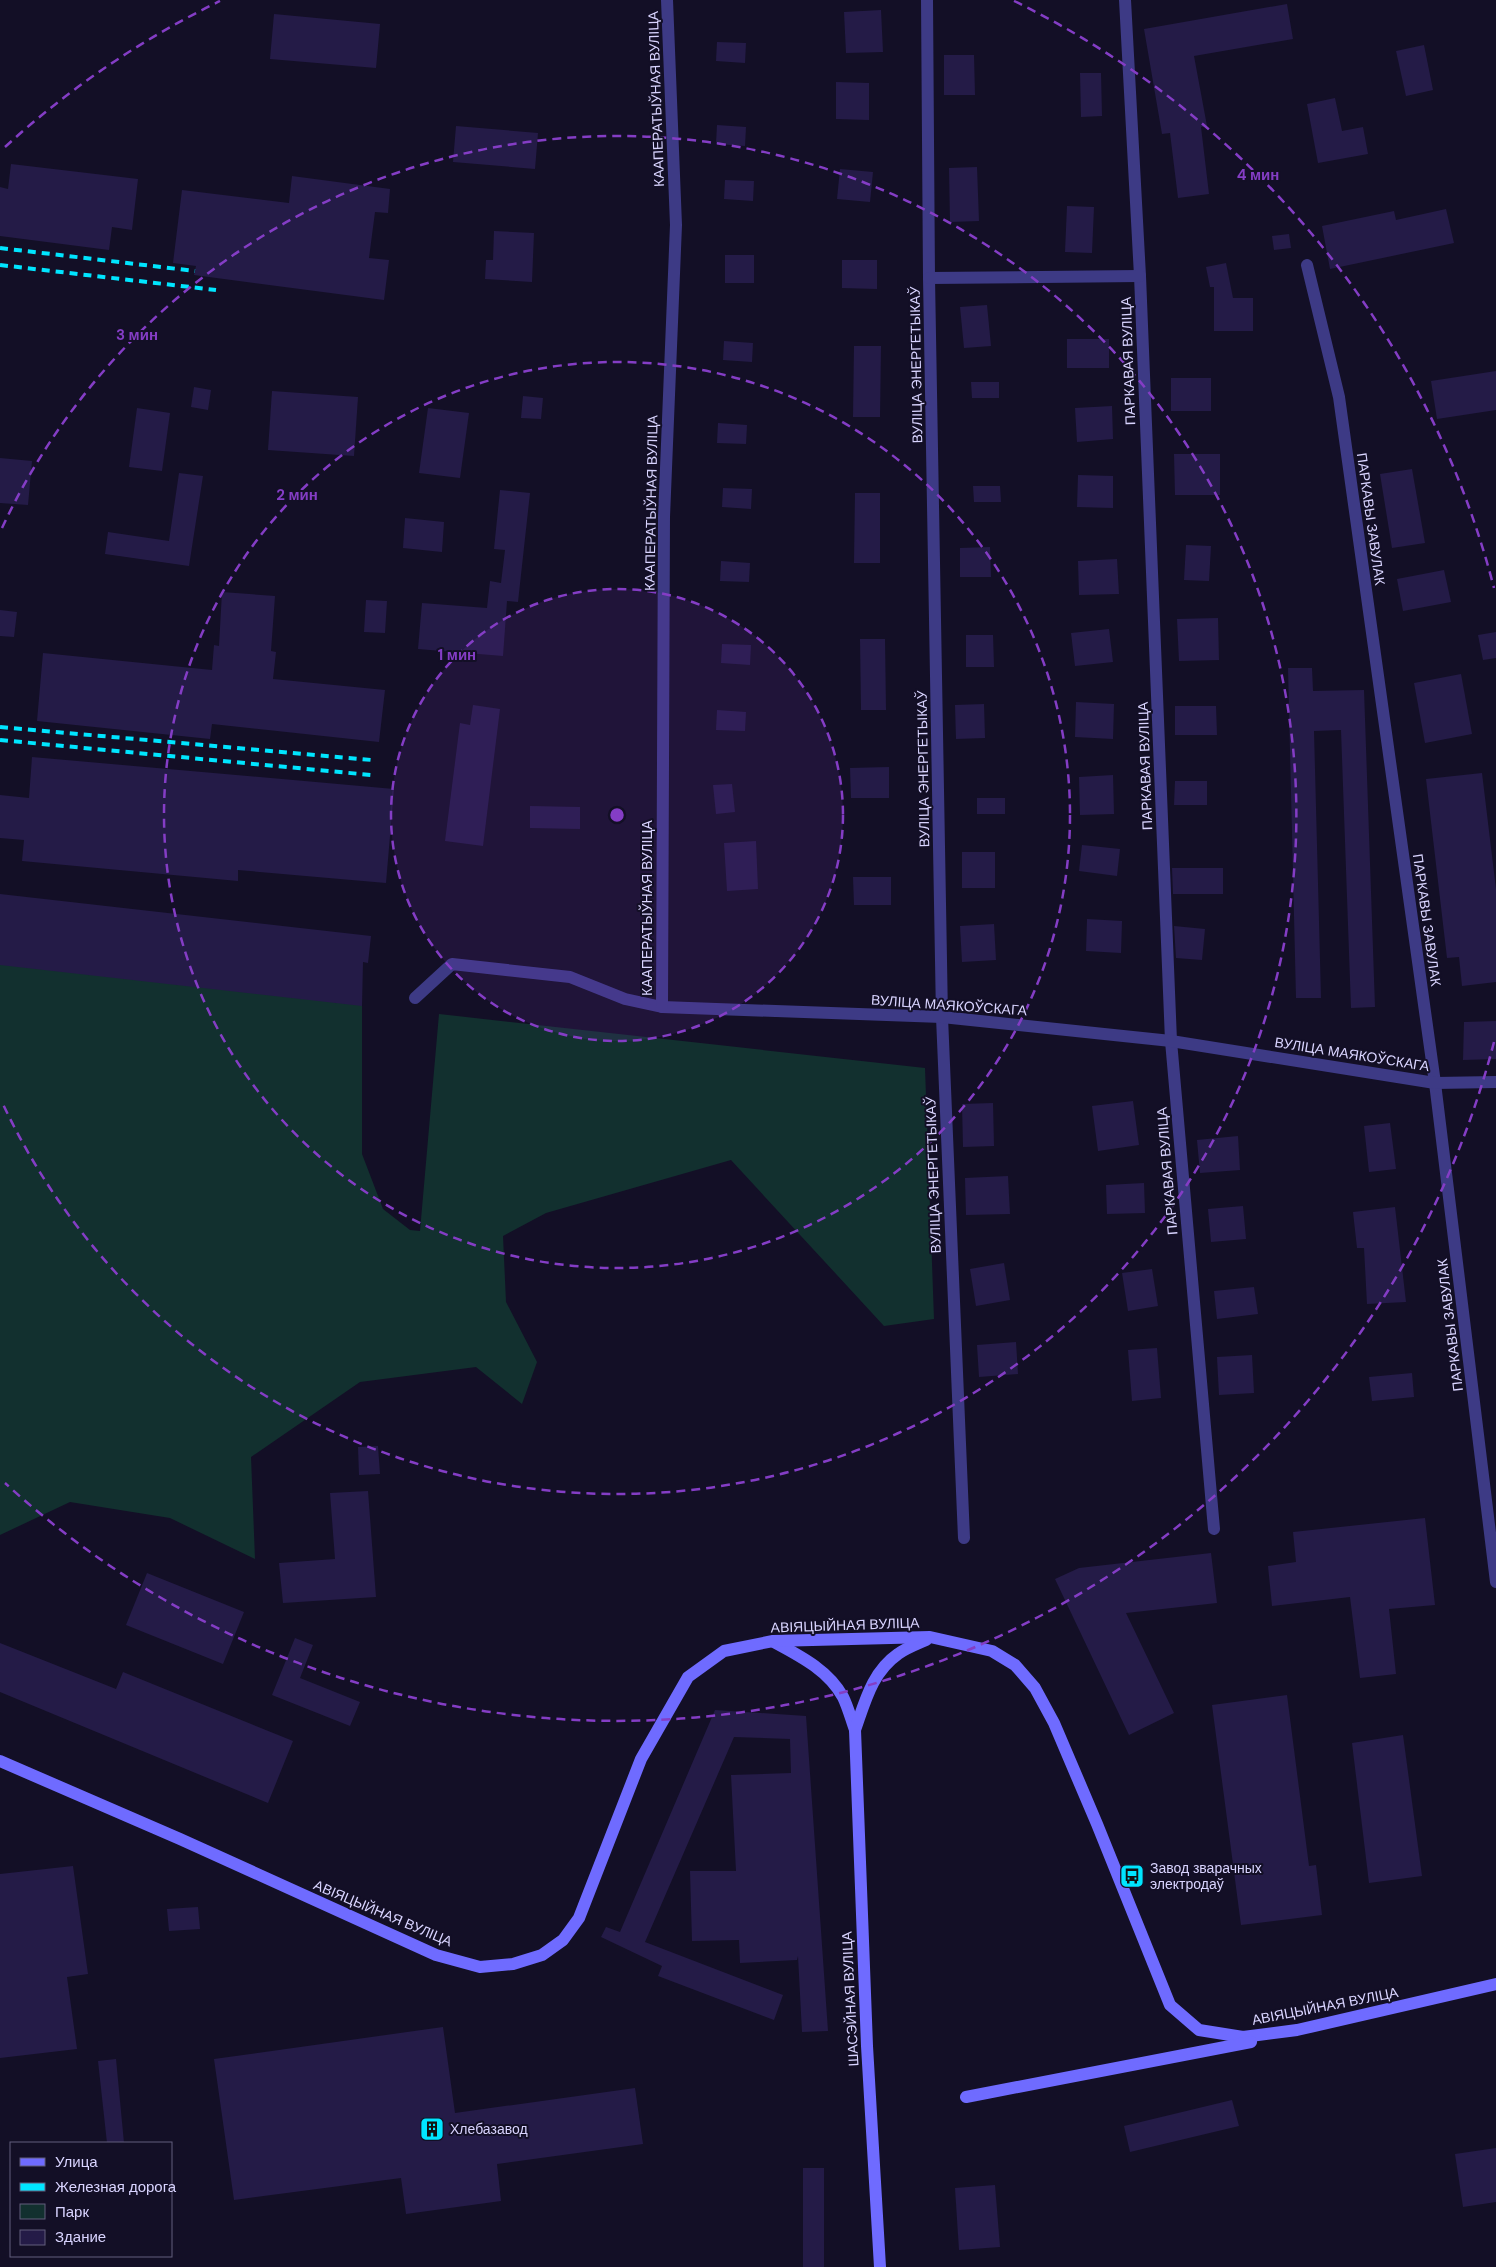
<svg xmlns="http://www.w3.org/2000/svg" width="1496" height="2267" font-family="'DM Sans',sans-serif">
<rect width="100%" height="100%" fill="#130f26"/>
<polygon fill="#12302f" points="0,952 362,990 362,1154 383,1209 410,1230 420,1231 439,1014 925,1068 934,1319 884,1326 731,1160 546,1213 503,1236 506,1302 537,1362 522,1404 476,1367 360,1382 251,1457 255,1559 170,1518 70,1502 0,1535"/>
<g fill="#241b47">
<polygon points="1287,4 1293,39 1194,56 1207,126 1201,127 1209,194 1178,198 1170,133 1162,134 1144,29"/>
<polygon points="881,10 883,52 846,53 844,12"/>
<polygon points="274,14 380,24 376,68 270,59"/>
<polygon points="717,42 746,43 745,63 716,61"/>
<polygon points="1424,45 1433,90 1406,96 1396,51"/>
<polygon points="944,55 974,55 975,95 944,95"/>
<polygon points="1080,73 1101,73 1102,116 1081,117"/>
<polygon points="836,82 869,83 869,120 836,119"/>
<polygon points="1335,98 1342,131 1363,127 1368,154 1318,163 1307,104"/>
<polygon points="717,125 746,127 745,146 716,144"/>
<polygon points="456,126 538,133 535,169 453,162"/>
<polygon points="11,164 138,179 132,230 112,227 109,250 0,236 0,187 8,189"/>
<polygon points="977,167 979,221 950,222 949,168"/>
<polygon points="840,169 873,172 870,202 837,199"/>
<polygon points="292,176 390,189 388,213 375,212 369,258 389,260 384,300 194,275 196,266 173,263 182,190 289,203"/>
<polygon points="725,180 754,181 753,201 724,199"/>
<polygon points="1067,206 1094,207 1092,253 1065,252"/>
<polygon points="1446,209 1454,243 1330,269 1322,226 1394,211 1396,220"/>
<polygon points="494,231 534,233 532,282 485,279 486,260 493,260"/>
<polygon points="1289,234 1291,248 1274,250 1272,236"/>
<rect x="725" y="255" width="29" height="28"/>
<polygon points="842,260 877,260 877,289 842,288"/>
<polygon points="1226,263 1233,298 1253,298 1253,331 1214,331 1214,287 1210,287 1206,267"/>
<polygon points="987,305 991,346 964,348 960,307"/>
<rect x="1067" y="339" width="42" height="29"/>
<polygon points="724,341 753,343 752,362 723,360"/>
<polygon points="854,346 881,346 880,417 853,417"/>
<polygon points="1496,371 1496,410 1437,419 1431,381"/>
<rect x="1171" y="378" width="40" height="33"/>
<polygon points="971,382 999,382 999,398 972,398"/>
<polygon points="194,387 211,390 208,410 191,407"/>
<polygon points="272,391 358,397 354,456 268,450"/>
<polygon points="523,396 543,398 541,419 521,418"/>
<polygon points="1112,406 1113,439 1077,442 1075,408"/>
<polygon points="137,408 170,413 162,471 129,467"/>
<polygon points="428,408 469,413 460,478 419,473"/>
<polygon points="718,423 747,425 746,444 717,443"/>
<polygon points="1174,454 1220,454 1220,495 1175,495"/>
<polygon points="0,458 32,461 28,505 0,503"/>
<polygon points="1412,469 1425,543 1392,548 1380,474"/>
<polygon points="179,473 203,476 189,566 105,554 108,532 169,541"/>
<polygon points="1078,475 1113,476 1113,508 1077,507"/>
<polygon points="973,486 1000,486 1001,502 974,502"/>
<polygon points="723,488 752,489 751,509 722,507"/>
<polygon points="500,490 530,493 518,602 507,601 503,656 418,649 422,603 487,608 490,581 501,583 505,550 494,549"/>
<polygon points="855,493 880,493 880,563 854,563"/>
<polygon points="405,518 444,522 442,552 403,548"/>
<polygon points="1186,545 1211,546 1209,581 1184,580"/>
<polygon points="990,547 991,577 960,577 960,548"/>
<polygon points="1117,559 1119,594 1079,595 1078,561"/>
<polygon points="721,561 750,563 749,582 720,581"/>
<polygon points="1444,570 1451,602 1403,611 1397,579"/>
<polygon points="222,592 275,596 271,651 276,652 273,679 385,690 379,742 212,724 210,739 37,721 43,653 212,670 214,645 219,646"/>
<polygon points="366,600 387,601 385,633 364,632"/>
<polygon points="0,610 17,612 14,637 0,636"/>
<polygon points="1218,618 1219,660 1179,661 1177,619"/>
<polygon points="1109,629 1113,662 1075,666 1071,633"/>
<polygon points="1496,632 1496,658 1483,660 1478,635"/>
<polygon points="966,635 993,635 994,667 966,667"/>
<polygon points="860,639 885,639 886,710 861,710"/>
<polygon points="722,644 751,645 750,665 721,663"/>
<polygon points="1288,668 1312,668 1313,691 1364,690 1375,1007 1351,1008 1341,730 1314,731 1321,998 1296,998"/>
<polygon points="1461,674 1472,734 1425,743 1414,683"/>
<polygon points="1076,702 1114,704 1113,739 1075,737"/>
<polygon points="984,704 985,738 956,739 955,705"/>
<polygon points="473,705 500,709 483,846 445,841 460,723 470,725"/>
<polygon points="1175,706 1216,706 1217,735 1175,735"/>
<polygon points="717,710 746,712 745,731 716,730"/>
<polygon points="32,757 394,789 386,883 238,870 238,881 22,861 24,840 0,838 0,795 29,798"/>
<polygon points="889,767 889,798 851,798 850,768"/>
<polygon points="1482,773 1496,889 1496,982 1462,986 1459,957 1447,958 1426,779"/>
<polygon points="1113,775 1114,814 1080,815 1079,777"/>
<polygon points="1175,781 1207,781 1207,805 1174,805"/>
<polygon points="732,784 735,812 716,814 713,785"/>
<rect x="977" y="798" width="28" height="16"/>
<polygon points="530,806 580,807 580,829 530,828"/>
<polygon points="756,841 758,889 727,891 724,843"/>
<polygon points="1082,845 1120,849 1117,876 1079,871"/>
<rect x="962" y="852" width="33" height="36"/>
<polygon points="1172,868 1223,868 1223,894 1173,894"/>
<polygon points="853,877 891,877 891,905 854,905"/>
<polygon points="0,894 371,936 368,963 363,962 362,1006 0,965"/>
<polygon points="1087,919 1122,921 1121,953 1086,951"/>
<polygon points="994,924 996,960 962,962 960,926"/>
<polygon points="1174,926 1205,929 1202,960 1176,958"/>
<polygon points="1496,1021 1496,1059 1463,1060 1464,1022"/>
<polygon points="1133,1101 1139,1145 1098,1151 1092,1106"/>
<polygon points="993,1103 994,1146 963,1147 962,1104"/>
<polygon points="1390,1123 1396,1169 1369,1172 1364,1126"/>
<polygon points="1238,1136 1240,1170 1200,1173 1197,1140"/>
<polygon points="1008,1176 1010,1214 966,1215 965,1178"/>
<polygon points="1144,1183 1145,1213 1107,1214 1106,1185"/>
<polygon points="1243,1206 1246,1239 1211,1242 1208,1209"/>
<polygon points="1395,1207 1406,1302 1367,1304 1364,1248 1357,1248 1353,1212"/>
<polygon points="1004,1263 1010,1300 976,1306 970,1269"/>
<polygon points="1152,1269 1158,1306 1128,1311 1122,1273"/>
<polygon points="1254,1287 1258,1314 1217,1319 1214,1291"/>
<polygon points="1016,1342 1018,1374 979,1377 977,1345"/>
<polygon points="1157,1348 1161,1398 1132,1401 1128,1350"/>
<polygon points="1252,1355 1254,1393 1219,1395 1217,1357"/>
<polygon points="1412,1373 1414,1397 1372,1401 1369,1377"/>
<polygon points="378,1446 380,1474 359,1475 358,1447"/>
<polygon points="368,1491 376,1597 283,1603 279,1563 335,1559 330,1493"/>
<polygon points="1425,1518 1435,1605 1389,1609 1396,1674 1360,1678 1350,1597 1272,1606 1268,1566 1296,1562 1293,1532"/>
<polygon points="1211,1553 1217,1603 1126,1613 1174,1713 1129,1735 1055,1579 1079,1568"/>
<polygon points="147,1573 244,1612 223,1664 126,1625"/>
<polygon points="295,1638 313,1645 300,1678 360,1702 350,1726 272,1695"/>
<polygon points="0,1643 116,1689 123,1672 293,1741 268,1803 0,1692"/>
<polygon points="1287,1695 1309,1866 1316,1865 1322,1915 1241,1925 1212,1705"/>
<polygon points="715,1710 806,1716 828,2031 802,2032 798,1956 797,1960 740,1963 739,1940 692,1941 690,1871 736,1871 731,1775 791,1773 790,1739 734,1737 645,1942 783,1995 774,2020 658,1976 662,1966 601,1937 606,1927 620,1932"/>
<polygon points="1403,1735 1422,1876 1369,1883 1352,1743"/>
<polygon points="73,1866 88,1974 67,1977 77,2049 0,2058 0,1874"/>
<polygon points="198,1907 200,1929 169,1931 167,1909"/>
<polygon points="443,2027 455,2113 635,2088 643,2144 497,2164 501,2201 406,2214 401,2178 234,2200 214,2059"/>
<polygon points="116,2059 124,2143 107,2143 98,2061"/>
<polygon points="1232,2100 1239,2126 1130,2152 1124,2126"/>
<polygon points="1496,2148 1496,2202 1463,2207 1455,2154"/>
<rect x="803" y="2168" width="21" height="99"/>
<polygon points="995,2185 1000,2247 959,2250 955,2188"/>
</g>
<g fill="none" stroke-linecap="round" stroke-linejoin="round">
<g stroke="#3d3a85" stroke-width="12">
<polyline points="927,0 929,278 942,1017 964,1538"/>
<polyline points="1125,0 1140,276 1171,1041 1214,1529"/>
<polyline points="1307,265 1339,397 1435,1083 1496,1582"/>
<polyline points="929,278 1140,276"/>
<polyline points="415,998 452,964 570,977 625,999 662,1007 942,1017 1171,1041 1435,1083 1496,1082"/>
<polyline points="662,1007 664,517 676,225 667,0"/>
</g>
<g stroke="#6f6bff" stroke-width="12">
<path d="M 774,1642 C 800,1656 828,1670 843,1697 C 848,1707 851,1719 855,1730"/>
<polyline points="0,1761 180,1839 436,1955 480,1967 513,1964 542,1955 563,1940 579,1918 641,1759 688,1677 724,1651 773,1641 930,1637 992,1651 1015,1665 1035,1688 1054,1723 1097,1824 1170,2005 1199,2030 1243,2037 1297,2030 1496,1984"/>
<polyline points="966,2097 1251,2042"/>
<path d="M 880,2267 L 867,2046 L 855,1730 C 865,1702 872,1672 898,1654 C 906,1648 917,1644 926,1640"/>
</g>
<g stroke="#00e5ff" stroke-width="4" stroke-dasharray="8 6" stroke-linecap="butt">
<polyline points="0,248 195,271"/>
<polyline points="0,265 216,290"/>
<polyline points="0,727 372,760"/>
<polyline points="0,740 371,775"/>
</g>
</g>
<circle cx="617" cy="815" r="226" fill="#843dc5" fill-opacity=".12"/>
<g fill="none" stroke="#843dc5" stroke-width="2.5" stroke-dasharray="9 6">
<circle cx="617" cy="815" r="226"/>
<circle cx="617" cy="815" r="453"/>
<path d="M2 528A679 679 0 1 1 2 1102"/>
<path d="M1494 1042A906 906 0 0 1 5 1483M5 147A906 906 0 0 1 220 1M1014 1A906 906 0 0 1 1494 588"/>
</g>
<defs>
<g id="bus-square" transform="scale(1.25)"><rect x="-9" y="-9" width="18" height="18" rx="4" fill="#00e5ff" stroke="#130f26"/><path d="M-5-6H5V4H4V6H2V4H-2V6H-4V4H-5ZM-3.5-4V0h7V-4ZM-3.5 1.2v1.5H-2V1.2ZM2 1.2v1.5H3.5V1.2Z" fill="#111"/></g>
<g id="building-square" transform="scale(1.25)"><rect x="-9" y="-9" width="18" height="18" rx="4" fill="#00e5ff" stroke="#130f26"/><path d="M-4-6H4V6H1V3H-1V6H-4ZM-2.5-4.3h1.7v1.8h-1.7ZM.8-4.3h1.7v1.8H.8ZM-2.5-1h1.7V.8h-1.7ZM.8-1h1.7V.8H.8Z" fill="#111"/></g>
</defs>
<g fill-rule="evenodd">
<use href="#bus-square" x="1132" y="1876"/>
<use href="#building-square" x="432" y="2129"/>
</g>
<g text-anchor="middle" stroke-width="4" stroke-linejoin="round" paint-order="stroke">
<g font-size="14" fill="#d9d4ff" stroke="#130f26">
<text transform="translate(656 99) rotate(-92)" y="5">КААПЕРАТЫЎНАЯ ВУЛІЦА</text>
<text transform="translate(1128 361) rotate(-92)" y="5">ПАРКАВАЯ ВУЛІЦА</text>
<text transform="translate(916 365) rotate(-91)" y="5">ВУЛІЦА ЭНЕРГЕТЫКАЎ</text>
<text transform="translate(651 503) rotate(-89)" y="5">КААПЕРАТЫЎНАЯ ВУЛІЦА</text>
<text transform="translate(1371 519) rotate(82)" y="5">ПАРКАВЫ ЗАВУЛАК</text>
<text transform="translate(1145 766) rotate(-92)" y="5">ПАРКАВАЯ ВУЛІЦА</text>
<text transform="translate(923 769) rotate(-91)" y="5">ВУЛІЦА ЭНЕРГЕТЫКАЎ</text>
<text transform="translate(647 908) rotate(-90)" y="5">КААПЕРАТЫЎНАЯ ВУЛІЦА</text>
<text transform="translate(1427 920) rotate(82)" y="5">ПАРКАВЫ ЗАВУЛАК</text>
<text transform="translate(949 1005) rotate(4)" y="5">ВУЛІЦА МАЯКОЎСКАГА</text>
<text transform="translate(1352 1054) rotate(9)" y="5">ВУЛІЦА МАЯКОЎСКАГА</text>
<text transform="translate(1167 1171) rotate(-95)" y="5">ПАРКАВАЯ ВУЛІЦА</text>
<text transform="translate(933 1175) rotate(-92)" y="5">ВУЛІЦА ЭНЕРГЕТЫКАЎ</text>
<text transform="translate(1450 1325) rotate(-97)" y="5">ПАРКАВЫ ЗАВУЛАК</text>
<text transform="translate(845 1625) rotate(-2)" y="5">АВІЯЦЫЙНАЯ ВУЛІЦА</text>
<text transform="translate(383 1913) rotate(23)" y="5">АВІЯЦЫЙНАЯ ВУЛІЦА</text>
<text transform="translate(850 1999) rotate(-93)" y="5">ШАСЭЙНАЯ ВУЛІЦА</text>
<text transform="translate(1325 2006) rotate(-11)" y="5">АВІЯЦЫЙНАЯ ВУЛІЦА</text>
</g>
<g font-size="14" fill="#d9d4ff" stroke="#130f26" text-anchor="start">
<text x="1150" y="1873">Завод зварачных<tspan x="1150" dy="16">электродаў</tspan></text>
<text x="450" y="2134">Хлебазавод</text>
</g>
</g>
<circle cx="617" cy="815" r="8" fill="#843dc5" stroke="#130f26" stroke-width="2.5"/>
<g font-size="15" text-anchor="middle" font-weight="bold" fill="#843dc5" stroke="#130f26" stroke-width="4" stroke-linejoin="round" paint-order="stroke">
<text x="1258" y="180">4 мин</text>
<text x="137" y="340">3 мин</text>
<text x="297" y="500">2 мин</text>
<text x="457" y="660">1 мин</text>
</g>
<rect x="10" y="2142" width="162" height="115" fill="#130f26" stroke="#625e7d"/>
<rect x="20" y="2158" width="25" height="8" fill="#6f6bff" stroke="#625e7d"/>
<text x="55" y="2167" font-size="15" fill="#d9d4ff">Улица</text>
<rect x="20" y="2183" width="25" height="8" fill="#00e5ff" stroke="#625e7d"/>
<text x="55" y="2192" font-size="15" fill="#d9d4ff">Железная дорога</text>
<rect x="20" y="2204" width="25" height="15" fill="#12302f" stroke="#625e7d"/>
<text x="55" y="2217" font-size="15" fill="#d9d4ff">Парк</text>
<rect x="20" y="2230" width="25" height="15" fill="#241b47" stroke="#625e7d"/>
<text x="55" y="2242" font-size="15" fill="#d9d4ff">Здание</text>
</svg>
